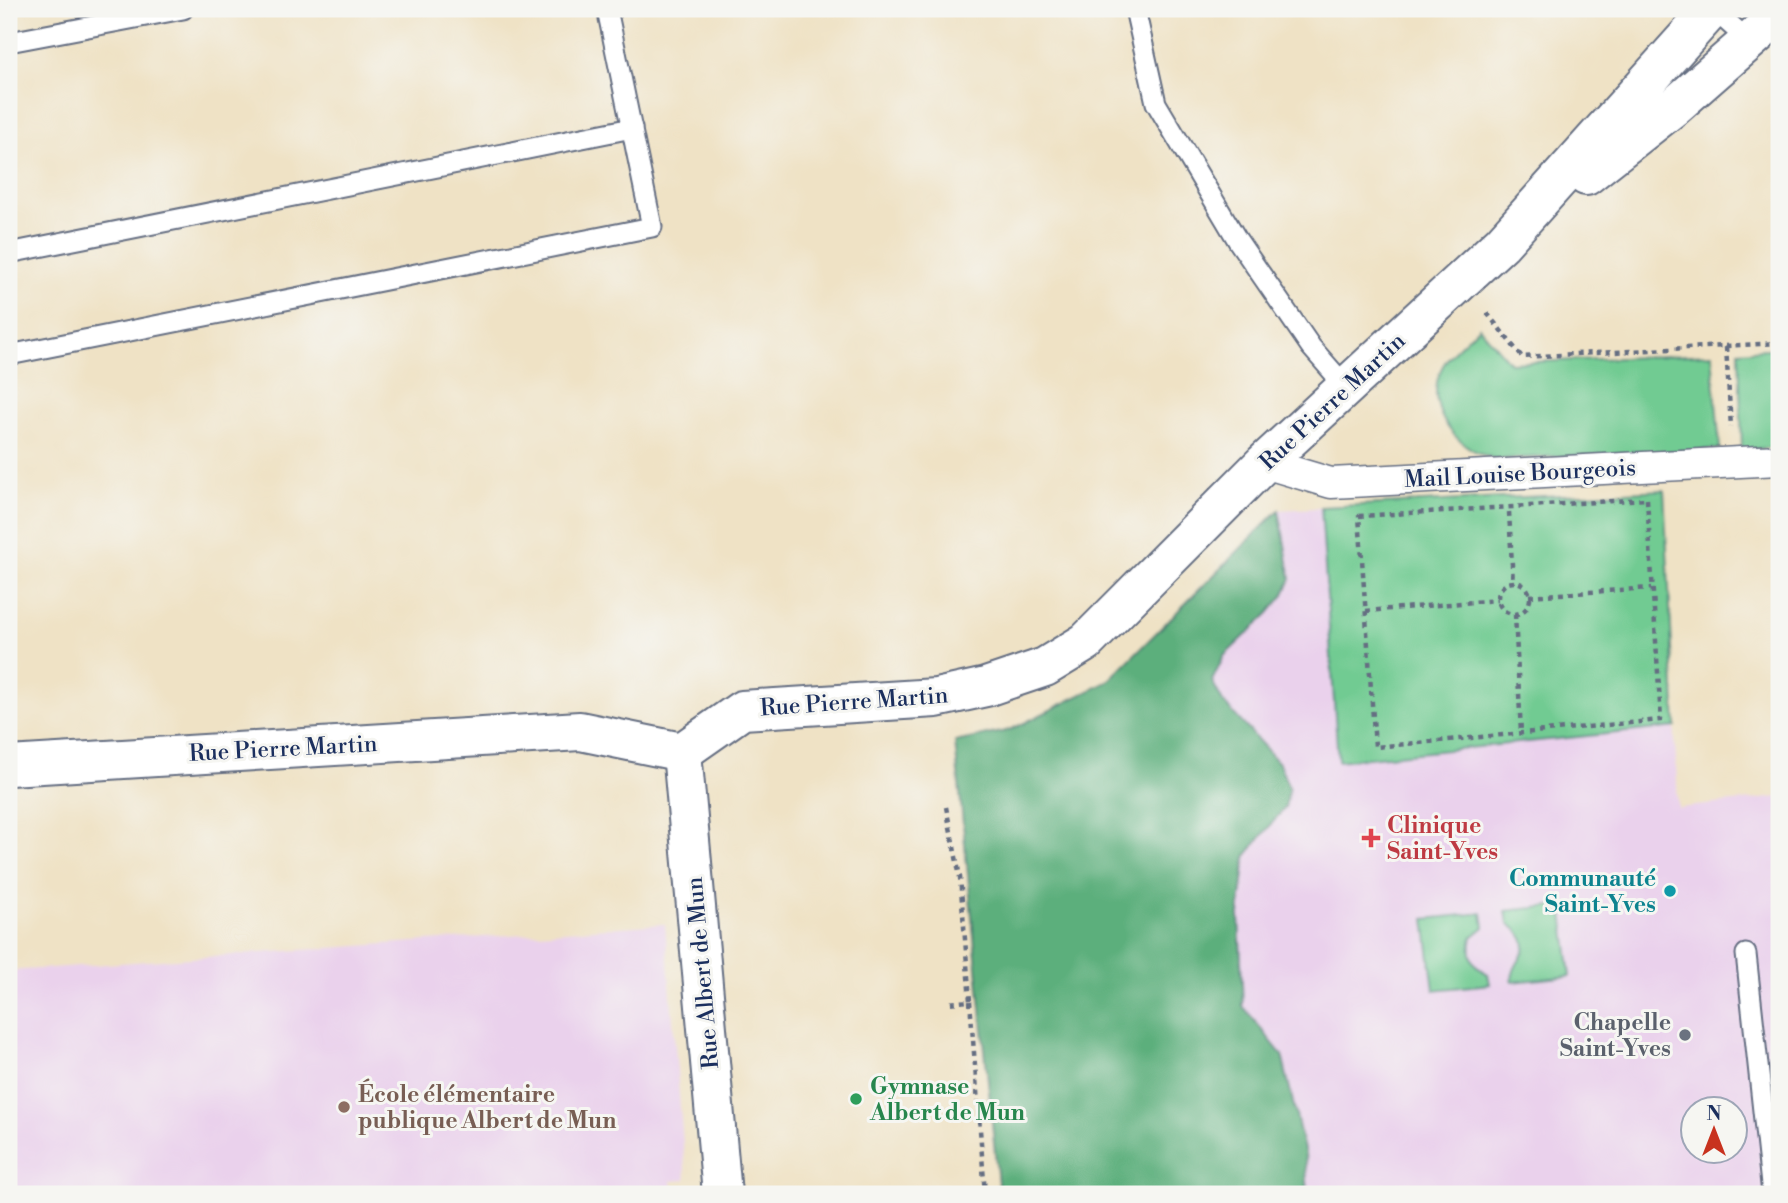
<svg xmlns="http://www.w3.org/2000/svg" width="1788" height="1203" font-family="'Libre Bodoni',serif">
<rect width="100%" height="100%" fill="#f6f6f2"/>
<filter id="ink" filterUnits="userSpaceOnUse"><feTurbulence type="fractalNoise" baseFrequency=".0143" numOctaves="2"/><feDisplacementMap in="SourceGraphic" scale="14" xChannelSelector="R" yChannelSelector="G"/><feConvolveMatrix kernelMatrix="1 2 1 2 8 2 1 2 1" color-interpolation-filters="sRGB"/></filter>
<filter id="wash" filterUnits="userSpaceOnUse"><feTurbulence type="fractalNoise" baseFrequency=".00686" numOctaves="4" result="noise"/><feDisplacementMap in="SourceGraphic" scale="28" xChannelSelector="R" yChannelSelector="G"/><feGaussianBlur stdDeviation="1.57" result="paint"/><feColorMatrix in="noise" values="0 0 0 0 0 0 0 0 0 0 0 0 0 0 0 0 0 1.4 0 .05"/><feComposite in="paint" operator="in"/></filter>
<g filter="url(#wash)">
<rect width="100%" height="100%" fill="#efe2c5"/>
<g fill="#ead1ec" fill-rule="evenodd">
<path d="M 1664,490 L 1678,808 L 1779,797 L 1779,1194 L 998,1194 L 955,742 L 1010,730 L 1107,682 L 1279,510 ZM 1694,1108 L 1736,1108 L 1736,1150 L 1694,1150 Z"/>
<polygon points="665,924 686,1180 672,1181 674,1194 9,1194 9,971"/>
</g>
<g fill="#71cb92" stroke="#467d78" stroke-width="2">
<path d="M 1479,327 L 1510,363 L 1712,354 L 1720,449 L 1499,459 C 1461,454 1424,413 1440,372 C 1447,354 1466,341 1479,327 Z"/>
<polygon points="1779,348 1779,447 1742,450 1739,351"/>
<polygon points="1664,490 1676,727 1338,761 1321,507"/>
<path d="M 1562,905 L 1571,976 L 1512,982 C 1511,957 1544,949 1508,923 L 1506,911 Z"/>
<path d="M 1482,913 L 1484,927 L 1472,937 C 1468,955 1472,966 1488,974 L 1490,984 L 1434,990 L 1425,919 Z"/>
</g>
<polygon fill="#5caf7c" stroke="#3c6f6d" stroke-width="2" points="1279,510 1291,579 1283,596 1269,613 1224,656 1212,681 1223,702 1279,763 1289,788 1285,807 1246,856 1239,915 1243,1006 1282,1055 1305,1154 1308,1194 999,1194 955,742 1010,730 1107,682"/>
</g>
<g filter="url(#ink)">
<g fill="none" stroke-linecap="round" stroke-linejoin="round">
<g stroke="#656e82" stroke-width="23">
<g id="service">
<polyline points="1135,9 1156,103 1238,241 1311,347 1346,387"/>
<polyline points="1713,9 1749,41"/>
<polyline points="9,42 183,9"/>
<polyline points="9,253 632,128"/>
<polyline points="9,355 652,227 607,9"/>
<polyline points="1746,954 1772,1194"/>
</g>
</g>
<g stroke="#656e82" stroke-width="33">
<polyline id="pedestrian" points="1264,463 1331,483 1779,460"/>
</g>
<g stroke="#656e82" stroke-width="42">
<g id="minor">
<polyline points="1586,176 1675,106 1779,15"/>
<polyline points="682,752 722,1194"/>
<polyline points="9,766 580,731 682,752 742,710 936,698 986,687 1045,667 1086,642 1264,463 1502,243 1712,9"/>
</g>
</g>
<g stroke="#656e82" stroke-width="4.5" stroke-dasharray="5 5" stroke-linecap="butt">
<polyline points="1487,313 1522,357 1779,343"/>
<polyline points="1726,347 1731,427"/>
<polygon points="1647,499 1661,720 1375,747 1359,516"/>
<polyline points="1509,512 1513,583"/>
<circle cx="1514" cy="598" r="16"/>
<polyline points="1529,596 1651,588"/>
<polyline points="1366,611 1498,600"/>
<polyline points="1515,614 1521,733"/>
<polyline points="946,807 960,877 970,1001 948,1003"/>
<polyline points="970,1001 985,1194"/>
</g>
<use href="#service" stroke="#fff" stroke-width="19"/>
<use href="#pedestrian" stroke="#fff" stroke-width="30"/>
<use href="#minor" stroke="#fff" stroke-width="38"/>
</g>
</g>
<path fill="#e0444e" stroke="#f6f6f2" stroke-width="2.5" d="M1367.5 827.5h7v7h7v7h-7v7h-7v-7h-7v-7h7z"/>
<circle fill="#0f9aa8" stroke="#f6f6f2" stroke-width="2.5" cx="1670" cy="891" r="7"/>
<circle fill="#6b7280" stroke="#f6f6f2" stroke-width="2.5" cx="1685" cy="1035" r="7"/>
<circle fill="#2e9e5b" stroke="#f6f6f2" stroke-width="2.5" cx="856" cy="1099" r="7"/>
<circle fill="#8d6e63" stroke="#f6f6f2" stroke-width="2.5" cx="344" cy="1107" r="7"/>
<g text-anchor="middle" stroke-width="6" stroke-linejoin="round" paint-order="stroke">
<g font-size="23" fill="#1b2f5e" stroke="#f6f6f2">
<text transform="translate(1332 401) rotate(-43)" y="8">Rue Pierre Martin</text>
<text transform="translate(1520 473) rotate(-3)" y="8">Mail Louise Bourgeois</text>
<text transform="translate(854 701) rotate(-4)" y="8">Rue Pierre Martin</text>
<text transform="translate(283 748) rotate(-3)" y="8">Rue Pierre Martin</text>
<text transform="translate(702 973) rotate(-95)" y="8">Rue Albert de Mun</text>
</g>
<g font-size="23" font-weight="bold" fill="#be3a42" stroke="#f6f6f2" text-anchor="start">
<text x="1387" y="833">Clinique<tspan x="1387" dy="26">Saint-Yves</tspan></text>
</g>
<g font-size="23" font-weight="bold" fill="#0d838f" stroke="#f6f6f2" text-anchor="end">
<text x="1656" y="886">Communauté<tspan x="1656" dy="26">Saint-Yves</tspan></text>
</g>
<g font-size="23" font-weight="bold" fill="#5b616d" stroke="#f6f6f2" text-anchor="end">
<text x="1671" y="1030">Chapelle<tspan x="1671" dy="26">Saint-Yves</tspan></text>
</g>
<g font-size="23" font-weight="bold" fill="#27864d" stroke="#f6f6f2" text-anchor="start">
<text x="870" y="1094">Gymnase<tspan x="870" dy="26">Albert de Mun</tspan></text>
</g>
<g font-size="23" font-weight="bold" fill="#785e54" stroke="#f6f6f2" text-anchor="start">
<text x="358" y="1102">École élémentaire<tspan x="358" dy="26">publique Albert de Mun</tspan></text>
</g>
</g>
<rect width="1788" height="1203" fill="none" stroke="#f6f6f2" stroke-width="35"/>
<g transform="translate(1714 1130)"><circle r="33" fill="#f6f6f2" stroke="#9ea6b7" stroke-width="2"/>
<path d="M0-5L12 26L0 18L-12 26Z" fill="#c8321e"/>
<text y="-10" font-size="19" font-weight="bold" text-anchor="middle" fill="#1b2f5e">N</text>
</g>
</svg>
